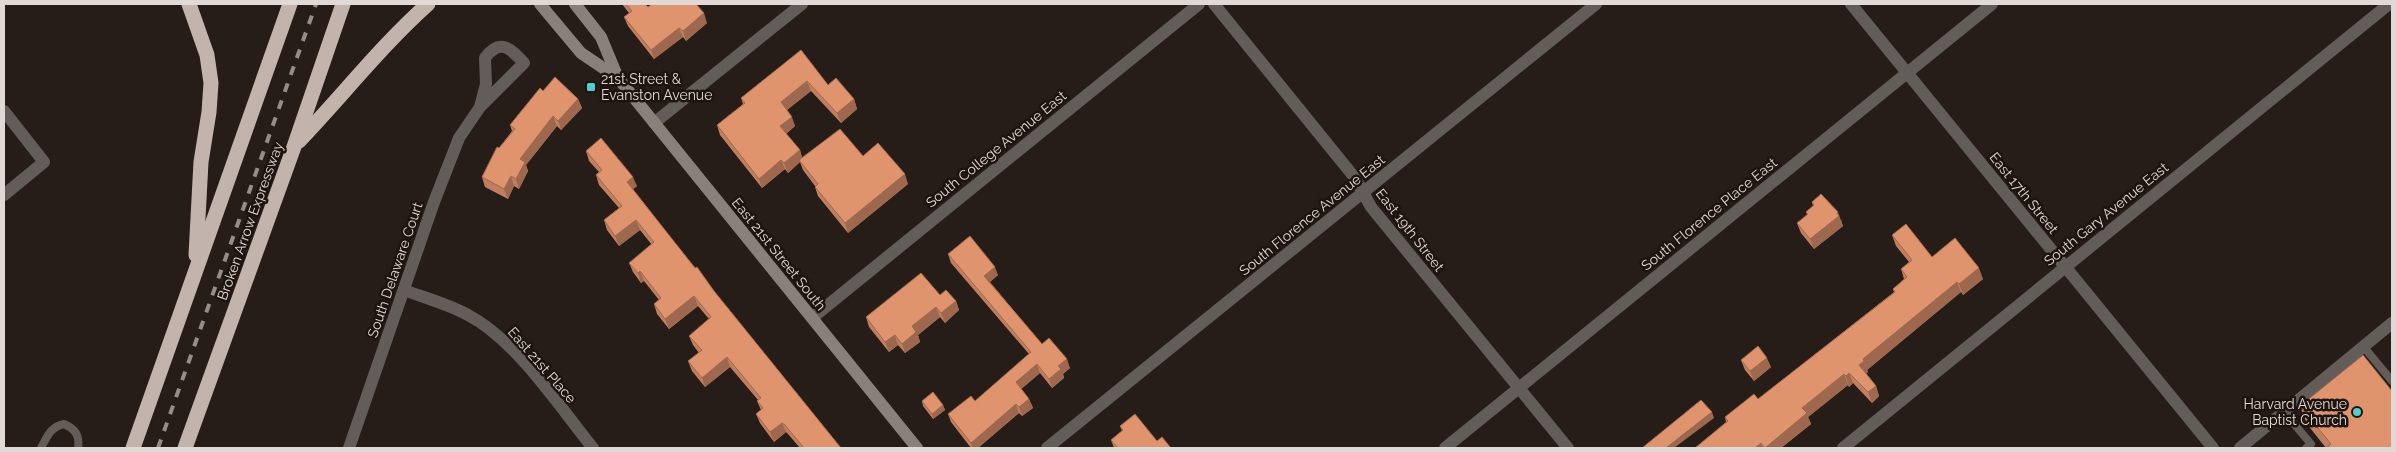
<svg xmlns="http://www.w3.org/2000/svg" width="2396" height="452" font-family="Raleway,sans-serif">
<rect width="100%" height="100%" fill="#271d18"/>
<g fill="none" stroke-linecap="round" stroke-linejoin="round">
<g stroke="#635d5a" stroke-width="8">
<polyline points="2363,346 2392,381"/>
<polyline points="2284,412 2311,444 2306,448"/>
<path d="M 41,448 C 47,437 50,427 64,424 C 75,429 80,435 78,448"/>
</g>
<g stroke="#635d5a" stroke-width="12">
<polyline points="1214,4 1355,178 1371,207 1568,448"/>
<polyline points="1851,4 2213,448"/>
<polyline points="4,111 44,162 4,195"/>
<polyline points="654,123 802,4"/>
<path d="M 404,290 C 425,298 448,304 468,315 C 516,340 559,406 593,448"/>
<polyline points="812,318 1199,4"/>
<path d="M 349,448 L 434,202 L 459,138 L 480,107 L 524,63 C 511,49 500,37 485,58 L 486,84 L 480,107"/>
<polyline points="1047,448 1596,4"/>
<polyline points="1445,448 1992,4"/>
<polyline points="1843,448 2389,4"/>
<polyline points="2240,448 2392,323"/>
</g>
<g stroke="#89807c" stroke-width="12">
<polyline points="540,4 581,53 618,78"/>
<polyline points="575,4 601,37 618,78 917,448"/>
</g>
<g stroke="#c2b4ad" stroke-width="15">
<polyline points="189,4 207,55 211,83 209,112 201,162 196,255"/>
<path d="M 299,141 C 343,95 381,46 428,4"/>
<polyline points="133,448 290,4"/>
<polyline points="185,448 295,144 343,4"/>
</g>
<polyline stroke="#958d88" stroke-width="4" stroke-dasharray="9 9" stroke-linecap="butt" points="158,448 316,4"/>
</g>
<g fill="#c17f5f">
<polygon points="622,4 645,4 648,7 707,23 686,41 683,37 654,59 628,26 624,17 629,13"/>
<polygon points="801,50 828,85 854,99 857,109 841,123 811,91 787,110 795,126 786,134 800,150 802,158 863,156 908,184 848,233 818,196 815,187 815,186 803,170 800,162 788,173 785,169 762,188 720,135 717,125 743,104 741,98"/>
<polygon points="543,91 578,99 582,108 561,130 557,126 526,165 528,171 519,189 514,186 508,199 485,187 482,177 499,148 512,131 510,125"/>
<polygon points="586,151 637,186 633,189 663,228 841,448 800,448 788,434 786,432 774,442 760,423 756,414 761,410 757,401 758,400 730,367 705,387 692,371 688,361 699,353 693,345 689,336 709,319 698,306 669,329 657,314 654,304 659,300 644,281 641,283 633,272 629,263 652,245 640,230 619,246 607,230 604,220 619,208 599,185 596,175 599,172 589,161"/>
<polygon points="1812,202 1842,221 1841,222 1843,226 1814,249 1801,233 1797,223 1807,215 1806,212 1813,206"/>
<polygon points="1892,235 1932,257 1983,279 1963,295 1961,292 1867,370 1868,372 1866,373 1876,386 1879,396 1872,403 1853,383 1849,387 1848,385 1808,417 1811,424 1781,448 1695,448 1726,422 1725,417 1758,399 1894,292 1893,289 1904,279 1901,269 1909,262 1896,246"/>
<polygon points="948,254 998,275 990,282 1042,344 1070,368 1063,374 1064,378 1052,388 1040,373 1021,389 1029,399 1033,408 1022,416 1019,413 978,448 971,448 951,422 948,414 975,401 1029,354 951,263"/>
<polygon points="940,295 956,301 959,310 945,323 940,317 918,335 920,342 905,353 898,345 889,352 869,327 866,317"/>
<polygon points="1741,360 1771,367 1754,381 1745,370"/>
<polygon points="2392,391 2326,448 2307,424 2300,406"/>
<polygon points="922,401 943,405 945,410 933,419 923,406"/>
<polygon points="1120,426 1157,441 1171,448 1114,448 1111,440 1122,431"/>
</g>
<g fill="#9d684d">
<polygon points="704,13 707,23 686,41 683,31"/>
<polygon points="679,28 683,37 654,59 651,50"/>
<polygon points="807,81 811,91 784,112 781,102"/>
<polygon points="578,99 582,108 561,130 558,121"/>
<polygon points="854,99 857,109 841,123 837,113"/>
<polygon points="553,116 557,126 526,165 528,171 519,189 516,179 520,159"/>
<polygon points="792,117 795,126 783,136 780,126"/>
<polygon points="800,150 803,160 799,160 800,162 788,173 784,163"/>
<polygon points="781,160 785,169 762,188 759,179"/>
<polygon points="905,174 908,184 848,233 845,223"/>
<polygon points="511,176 514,186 508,199 504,189"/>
<polygon points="633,177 637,186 631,191 627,182"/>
<polygon points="1838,212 1843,226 1814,249 1810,239"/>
<polygon points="636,220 640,230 619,246 615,236"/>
<polygon points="995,267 998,275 987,284 984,276"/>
<polygon points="1979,268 1983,279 1963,295 1959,284"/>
<polygon points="640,271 644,281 641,283 638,273"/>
<polygon points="1957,282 1961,292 1867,370 1868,372 1863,376 1859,365 1863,359"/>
<polygon points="694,296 698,306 669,329 665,319"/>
<polygon points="956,301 959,310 945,323 941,313"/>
<polygon points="936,307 940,317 918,335 920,342 905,353 902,344 912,326"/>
<polygon points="895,335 898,345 889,352 885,342"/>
<polygon points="727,357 730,367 705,387 702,378"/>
<polygon points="1767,358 1771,367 1754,381 1750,371"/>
<polygon points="1067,359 1070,368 1063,374 1064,378 1052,388 1049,379 1058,366"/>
<polygon points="1037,364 1040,373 1019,391 1016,382"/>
<polygon points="1849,373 1853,383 1849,387 1846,376"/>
<polygon points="1844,374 1848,385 1808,417 1811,424 1781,448 1765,448 1802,408"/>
<polygon points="1876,386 1879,396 1872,403 1868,392"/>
<polygon points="1029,399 1033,408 1022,416 1019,407"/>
<polygon points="1016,404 1019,413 978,448 972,448 971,443"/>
<polygon points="943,405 945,410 933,419 932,414"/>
<polygon points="1712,412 1714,418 1674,448 1666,448"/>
<polygon points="782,423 786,432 774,442 770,432"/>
<polygon points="1761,443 1763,448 1755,448"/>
</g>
<g fill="#e0946e" stroke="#9d684d">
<polygon points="626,4 645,4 648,7 652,4 696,4 704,13 683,31 679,28 651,50 624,17 632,11"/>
<polygon points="801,50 828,85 836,78 854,99 837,113 807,81 781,102 792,117 780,126 800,150 784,163 781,160 759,179 717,125 745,103 741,98"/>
<polygon points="555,77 578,99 558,121 553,116 520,159 525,162 516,179 511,176 504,189 482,177 497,147 499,148 515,129 510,125 540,88 543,91"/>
<polygon points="840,129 863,156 878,143 905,174 845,223 815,187 818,184 799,160"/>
<polygon points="601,138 633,177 627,182 695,268 697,267 714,291 841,448 804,448 785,425 782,423 770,432 756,414 763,408 757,401 761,398 727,357 702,378 688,361 702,350 689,336 711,317 694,296 665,319 654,304 661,298 640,271 638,273 629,263 654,242 636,220 615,236 604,220 622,206 596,175 602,170 586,151"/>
<polygon points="1821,194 1838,212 1837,213 1839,216 1810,239 1797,223 1808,214 1806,212 1814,205 1812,202"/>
<polygon points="1906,224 1932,257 1955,238 1979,268 1959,284 1957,282 1863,359 1864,361 1859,365 1876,386 1868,392 1849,373 1846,376 1844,374 1802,408 1807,413 1765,448 1761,443 1755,448 1695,448 1728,421 1725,417 1754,394 1758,399 1895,292 1893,289 1907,277 1901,269 1912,260 1892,235"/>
<polygon points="970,236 995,267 984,276 1042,344 1049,338 1067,359 1058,366 1061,369 1049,379 1037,364 1016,382 1029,399 1019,407 1016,404 971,443 948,414 971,396 975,401 1031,352 948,254"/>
<polygon points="921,273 940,295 946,290 956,301 941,313 936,307 912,326 916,332 902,344 895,335 885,342 866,317"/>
<polygon points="1758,346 1767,358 1750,371 1741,360"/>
<polygon points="2363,355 2392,391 2392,448 2326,448 2331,444 2300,406"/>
<polygon points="933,392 943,405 932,414 922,401"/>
<polygon points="1701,400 1712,412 1666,448 1642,448"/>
<polygon points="1135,414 1157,441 1162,437 1171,448 1116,448 1117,447 1111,440 1123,430 1120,426"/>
</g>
<g fill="#52cdd0" stroke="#1e140f" stroke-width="2">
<rect x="586" y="82" width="10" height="10" rx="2.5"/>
<circle cx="2357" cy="412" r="5"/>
</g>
<g text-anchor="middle" stroke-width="5" stroke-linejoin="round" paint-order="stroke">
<g font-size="14" fill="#e0d9d5" stroke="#1e140f" text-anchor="start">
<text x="601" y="84">21st Street &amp;<tspan x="601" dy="16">Evanston Avenue</tspan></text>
<text x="2347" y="409" text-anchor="end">Harvard Avenue<tspan x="2347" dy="16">Baptist Church</tspan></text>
</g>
<g font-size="14" fill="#e0d9d5" stroke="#1e140f">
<text transform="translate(996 149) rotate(-39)" y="5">South College Avenue East</text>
<text transform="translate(2024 193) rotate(51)" y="5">East 17th Street</text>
<text transform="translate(1709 214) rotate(-39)" y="5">South Florence Place East</text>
<text transform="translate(2106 214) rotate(-39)" y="5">South Gary Avenue East</text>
<text transform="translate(1312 215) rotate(-39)" y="5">South Florence Avenue East</text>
<text transform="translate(250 221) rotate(-70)" y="5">Broken Arrow Expressway</text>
<text transform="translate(1410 230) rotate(52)" y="5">East 19th Street</text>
<text transform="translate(779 254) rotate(51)" y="5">East 21st Street South</text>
<text transform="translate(395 270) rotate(-71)" y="5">South Delaware Court</text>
<text transform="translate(542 365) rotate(49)" y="5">East 21st Place</text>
</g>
</g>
<rect width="2396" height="452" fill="none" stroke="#e0d9d5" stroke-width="10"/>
</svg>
